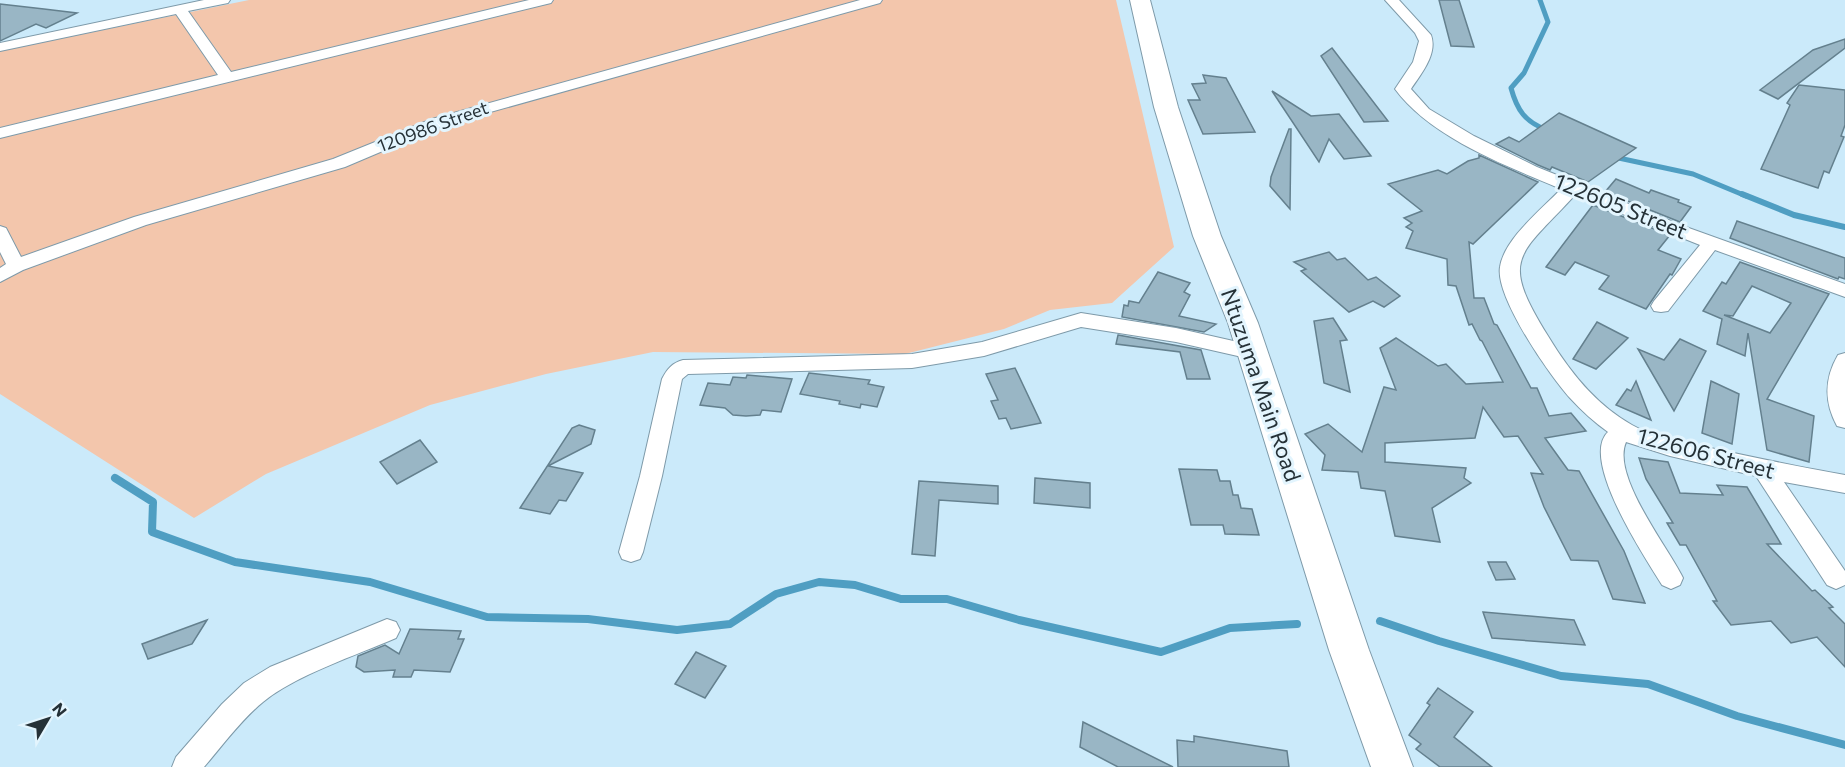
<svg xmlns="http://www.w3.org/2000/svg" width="1845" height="767" font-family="Commissioner,sans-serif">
<rect width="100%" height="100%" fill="#cbeafa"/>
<polygon fill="#f3c6ac" points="249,0 1116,0 1174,247 1112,303 1050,310 1004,329 905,354 653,352 546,374 430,405 266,474 194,518 0,394 0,51"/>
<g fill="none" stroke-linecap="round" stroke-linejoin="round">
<g stroke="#4f9ec2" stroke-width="5">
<path d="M 1540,0 L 1548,22 L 1524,73 L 1511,88 C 1517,110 1525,122 1547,130"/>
<polyline points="1614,157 1693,174 1746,196"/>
</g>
<polyline stroke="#4f9ec2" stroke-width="6" points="1742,194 1794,215 1845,227"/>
<g stroke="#4f9ec2" stroke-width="8">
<polyline points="115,478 153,502 152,532 235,562 370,582 487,617 588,619 677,630 730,624 776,594 819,582 855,585 901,599 947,599 1019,620 1161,652 1230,628 1297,624"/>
<polyline points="1380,621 1439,641 1561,676 1648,684 1737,716 1845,745"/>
</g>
</g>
<g fill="#99b6c5" stroke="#64808e" stroke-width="1.5" fill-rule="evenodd">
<polygon points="1439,0 1459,0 1474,47 1451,46"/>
<polygon points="0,4 44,9 77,13 46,28 36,24 0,41"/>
<polygon points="1845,39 1845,48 1778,99 1760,90 1813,50"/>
<polygon points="1332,48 1388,121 1364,122 1321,56"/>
<polygon points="1203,75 1226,78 1255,132 1203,134 1188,100 1200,100 1192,84 1206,83"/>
<polygon points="1799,85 1845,90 1845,125 1841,136 1844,137 1829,173 1824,171 1818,188 1761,169 1790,105 1787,103"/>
<polygon points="1272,91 1311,116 1339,114 1371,156 1344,159 1329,139 1319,162"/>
<polygon points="1559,113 1636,148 1588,182 1552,167 1550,170 1538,165 1496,144 1509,137 1519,142"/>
<polygon points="1289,129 1291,129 1290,209 1270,186 1271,177"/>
<polygon points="1479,155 1538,182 1473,244 1469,242 1474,298 1484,298 1494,324 1497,325 1531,388 1537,388 1549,416 1571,413 1586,431 1545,438 1568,470 1579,471 1624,551 1645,603 1613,599 1598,561 1571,560 1544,507 1531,473 1543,474 1518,436 1504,437 1483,407 1475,438 1385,443 1385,462 1466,468 1464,478 1471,483 1432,508 1440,542 1395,536 1385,491 1361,488 1358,472 1322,470 1325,455 1305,434 1328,424 1362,452 1384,387 1396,390 1380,348 1396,338 1438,366 1446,364 1466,384 1503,382 1482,341 1480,340 1472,324 1469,325 1456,286 1448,285 1447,259 1406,248 1413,231 1406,227 1412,223 1404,218 1422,211 1388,184 1438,170 1447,174 1468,161 1479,158"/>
<polygon points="1616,179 1649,193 1651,190 1679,200 1678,202 1691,207 1680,222 1605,192"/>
<polygon points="1593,205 1670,235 1658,250 1681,259 1672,275 1670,274 1646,309 1599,289 1609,276 1575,262 1565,275 1546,267"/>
<polygon points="1737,221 1845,258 1845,279 1839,277 1838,279 1730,238"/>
<polygon points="1329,252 1337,260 1345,258 1368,280 1376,277 1400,296 1384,307 1373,301 1349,312 1301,271 1306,269 1294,262"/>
<path d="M 1740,262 L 1829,294 L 1767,399 L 1814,416 L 1809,462 L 1767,450 L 1748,333 L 1745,356 L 1717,344 L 1722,319 L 1703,311 L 1722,282 L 1726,284 ZM 1752,286 L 1791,303 L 1770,333 L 1724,315 L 1733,316 Z"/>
<polygon points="1158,272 1190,283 1184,292 1190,295 1179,316 1216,324 1204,332 1122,317 1124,305 1128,306 1129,301 1139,303"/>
<polygon points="1333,318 1347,340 1340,341 1350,392 1324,383 1314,321"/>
<polygon points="1597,322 1628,338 1596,369 1573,359"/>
<polygon points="1118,335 1201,350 1210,379 1187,379 1180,352 1116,344"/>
<polygon points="1680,339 1706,351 1674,411 1638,349 1664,360"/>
<polygon points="1015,368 1041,423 1011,429 1006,418 999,419 991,401 998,400 986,374"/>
<polygon points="809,373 870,380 868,384 884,387 877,407 861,404 860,408 839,404 840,401 800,394"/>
<polygon points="747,375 792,379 781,412 762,410 760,415 746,416 733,415 725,408 700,405 708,383 730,385 733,377 746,378"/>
<polygon points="1636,381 1651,420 1616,405 1627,389 1631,391"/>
<polygon points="1711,381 1739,394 1732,444 1702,433"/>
<polygon points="579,425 595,430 591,444 548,466 583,473 566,501 559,500 550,514 520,508 572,428"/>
<polygon points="420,440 437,462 397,484 380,462"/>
<polygon points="1639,458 1668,462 1680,493 1723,495 1717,485 1747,487 1781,544 1767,544 1812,591 1815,590 1833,607 1829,608 1845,624 1845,667 1817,637 1791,643 1771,621 1731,625 1713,601 1717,601 1686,545 1680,545 1667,523 1673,523 1646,479"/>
<polygon points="1179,469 1217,470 1220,481 1230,481 1233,495 1238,495 1241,508 1252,509 1259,535 1225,534 1223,525 1191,525"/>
<polygon points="1035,478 1090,483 1090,508 1034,503"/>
<polygon points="919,481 998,486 998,504 939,500 935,556 912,554"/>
<polygon points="1488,562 1506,562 1515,579 1496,580"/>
<polygon points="1483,612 1574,620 1585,645 1492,638"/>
<polygon points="207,620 192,644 148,659 142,644"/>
<polygon points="410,629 461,631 458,639 464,639 450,672 414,670 411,677 393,677 395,670 364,672 356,667 358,656 385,645 399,654"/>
<polygon points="696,652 726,666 705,698 675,684"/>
<polygon points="1438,688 1473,712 1454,737 1492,767 1440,767 1416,749 1421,744 1409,735 1430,705 1427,703"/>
<polygon points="1083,722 1173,767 1118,767 1080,747"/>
<polygon points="1194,736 1287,751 1289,767 1178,767 1177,740 1194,742"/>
</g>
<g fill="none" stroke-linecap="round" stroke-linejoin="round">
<g stroke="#7e9aa9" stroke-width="2">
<g id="minor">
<polygon points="204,0 230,0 228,3 188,11 231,72 529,0 553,0 551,3 0,138 0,128 218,75 176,14 0,51 0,43"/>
<polygon points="860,0 882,0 880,3 444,125 345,167 146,225 23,270 0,282 0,268 6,264 0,252 0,226 6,228 21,257 134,217 333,159 432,119"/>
<path d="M 1385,0 L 1399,0 L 1431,35 C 1438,54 1421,74 1411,89 L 1429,109 L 1474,136 L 1537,167 L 1686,227 L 1845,284 L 1845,297 L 1715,250 L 1668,311 L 1661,312 L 1654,311 L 1651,306 L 1654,301 L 1700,245 L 1575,195 C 1518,257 1499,257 1548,336 C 1569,371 1596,405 1632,425 C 1655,438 1681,442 1706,447 C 1752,457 1798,467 1845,475 L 1845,493 L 1784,482 L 1845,571 L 1845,585 L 1836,589 L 1827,585 L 1756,476 L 1670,456 L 1626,442 C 1611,476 1668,547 1683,578 L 1680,585 L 1671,589 L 1662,585 C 1646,559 1579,459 1608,432 C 1594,422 1582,411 1570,398 C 1550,376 1495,297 1500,267 C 1504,239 1542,209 1561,189 C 1507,166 1431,138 1395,89 L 1413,62 L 1419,41 L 1415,33 Z"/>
<path d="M 1081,313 L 1176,328 L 1251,345 L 1258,347 L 1261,352 L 1258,357 L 1251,359 L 1176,342 L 1081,327 L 984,356 L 912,368 L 688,374 L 682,379 L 662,476 L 643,552 L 640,559 L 631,562 L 622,559 L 619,552 L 640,476 L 662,379 C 667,369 672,363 683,360 L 912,354 L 982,342 Z"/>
<path d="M 1845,353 L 1845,428 L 1837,426 C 1824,402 1824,379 1838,355 Z"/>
<path d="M 387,619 L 396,622 L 400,630 L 396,638 C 357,655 294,676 263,702 C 241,720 223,745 204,767 L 172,767 L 176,757 L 222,704 L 244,683 L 270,667 Z"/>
</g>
</g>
<g stroke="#7e9aa9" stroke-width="2">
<polygon id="secondary" points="1130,0 1150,0 1178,107 1221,236 1258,323 1369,650 1413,767 1371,767 1329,650 1228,323 1193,236 1154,107"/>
</g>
<use href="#minor" fill="#fff" fill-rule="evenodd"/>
<use href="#secondary" fill="#fff" fill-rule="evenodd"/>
</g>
<g text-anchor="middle" stroke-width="6" stroke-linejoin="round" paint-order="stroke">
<g font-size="18" fill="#253137" stroke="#e3f5fe">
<text transform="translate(433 127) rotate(-20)" y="6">120986 Street</text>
</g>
<g font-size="22" fill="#253137" stroke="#e3f5fe">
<text transform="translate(1621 206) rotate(22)" y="8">122605 Street</text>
<text transform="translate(1261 385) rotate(71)" y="8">Ntuzuma Main Road</text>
<text transform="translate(1706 453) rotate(15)" y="8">122606 Street</text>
</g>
</g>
<g transform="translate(48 719) rotate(51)" stroke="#e3f5fe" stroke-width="4.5" paint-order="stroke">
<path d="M0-4.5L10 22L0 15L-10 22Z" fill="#253137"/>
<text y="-9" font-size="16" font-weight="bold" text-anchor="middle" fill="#253137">N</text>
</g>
</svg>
